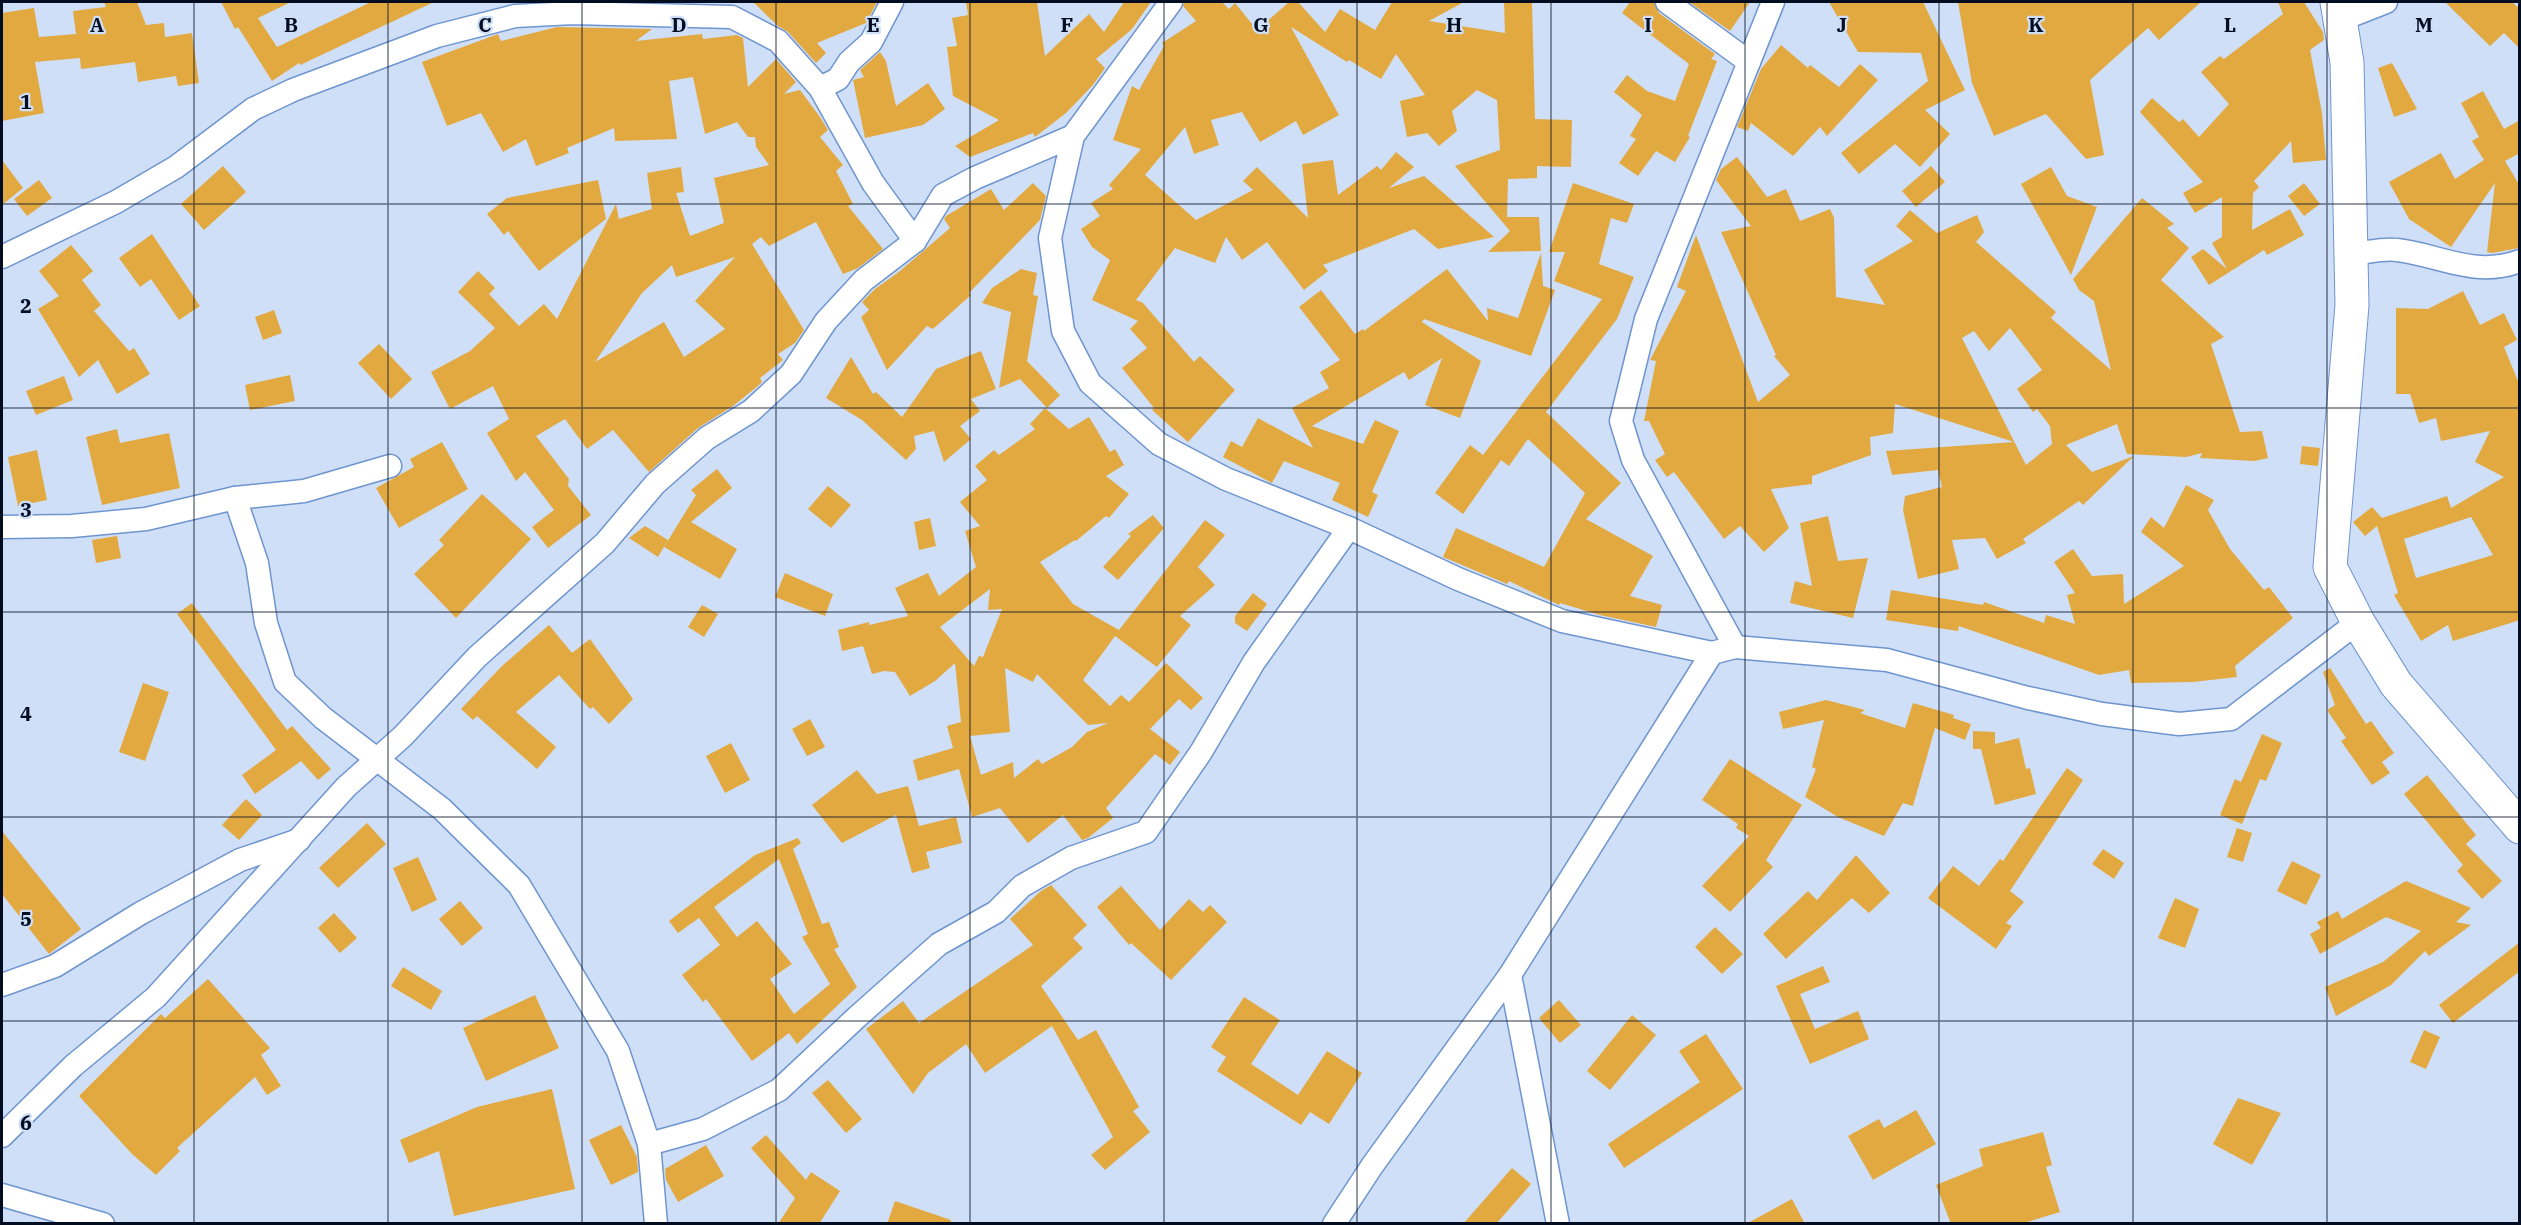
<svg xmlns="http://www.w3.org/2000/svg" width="2521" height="1225" font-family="'IBM Plex Serif',serif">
<rect width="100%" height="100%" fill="#cedff7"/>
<g fill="#e3a941" fill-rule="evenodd">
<polygon points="104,2 137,2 146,25 164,23 165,37 192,33 199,83 178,86 176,76 138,82 135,62 81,69 80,58 35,62 44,113 2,121 2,13 34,8 39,37 76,34 73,11 106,7"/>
<polygon points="221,2 291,2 258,18 277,47 371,2 434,2 300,65 299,63 272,81 238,27 235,29"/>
<polygon points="753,2 877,2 866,23 817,43 826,53 816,63 788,32 778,26"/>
<polygon points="981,2 1037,2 1045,56 1089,14 1104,32 1124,2 1151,2 1132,29 1096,59 1105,68 1093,85 1066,113 1035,137 1033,133 970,157 955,146 999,120 953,96 947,47 957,46 952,18 968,15 966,3"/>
<polygon points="1184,2 1222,2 1229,9 1235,3 1257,30 1289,2 1298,2 1325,32 1340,9 1375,30 1392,2 1464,2 1429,21 1505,33 1504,2 1532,2 1535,119 1572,120 1571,167 1537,166 1537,178 1508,179 1507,217 1539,217 1541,251 1488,252 1510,231 1455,166 1500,150 1497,100 1477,90 1452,111 1457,131 1439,146 1427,133 1407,137 1400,101 1425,95 1396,54 1381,79 1349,60 1347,62 1291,27 1339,115 1303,135 1296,121 1260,142 1242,112 1211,120 1219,145 1194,154 1185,127 1145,175 1196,220 1253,190 1243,181 1257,167 1308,218 1302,164 1333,160 1338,195 1377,166 1381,170 1396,152 1414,167 1389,188 1424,176 1494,237 1438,249 1414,229 1323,265 1328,271 1304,290 1267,242 1242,260 1226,237 1215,263 1175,248 1136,300 1143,303 1194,362 1200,356 1235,390 1188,442 1152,410 1154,408 1122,368 1147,348 1130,329 1138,321 1092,300 1110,260 1092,247 1081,229 1100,216 1091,203 1113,189 1109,185 1141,149 1113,140 1132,86 1139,90 1164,46 1162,43 1196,21 1183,6"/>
<polygon points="1630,2 1654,2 1659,13 1715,54 1711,59 1717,61 1688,136 1690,137 1675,162 1656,151 1638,176 1619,163 1636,139 1630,136 1642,115 1614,92 1627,75 1647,91 1675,101 1689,64 1622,13"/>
<polygon points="1689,2 1750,2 1730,31"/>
<polygon points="1829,2 1923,2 1965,90 1925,110 1950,134 1920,167 1895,144 1859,174 1841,153 1928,81 1921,53 1858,52"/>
<polygon points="1958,2 2201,2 2159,40 2148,28 2090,80 2104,155 2086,159 2046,114 1994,136 1972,83"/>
<polygon points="2278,2 2304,2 2323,32 2324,40 2310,50 2322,113 2326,160 2293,163 2291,141 2254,181 2259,187 2253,193 2252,230 2290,209 2304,235 2267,255 2264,250 2209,285 2191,257 2203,249 2227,269 2212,243 2222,237 2222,197 2195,213 2183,193 2203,182 2140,112 2152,98 2179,122 2183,119 2199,137 2229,104 2201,72 2220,56 2224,59 2283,14"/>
<polygon points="2445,2 2512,2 2520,9 2520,49 2504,33 2490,46"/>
<path d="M 557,27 L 652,29 L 636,41 L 702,34 L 703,39 L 737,35 L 743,38 L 748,87 L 776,59 L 796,82 L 784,94 L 800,90 L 820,117 L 828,130 L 820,137 L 843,165 L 836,171 L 853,204 L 848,206 L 883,249 L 858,268 L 843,274 L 816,222 L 769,246 L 761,237 L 752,244 L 804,330 L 795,343 L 778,354 L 783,360 L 760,378 L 762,382 L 758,386 L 733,406 L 698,428 L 649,472 L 613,430 L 587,449 L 565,419 L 536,436 L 569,479 L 568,486 L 591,515 L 548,548 L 532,527 L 554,510 L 525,472 L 516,481 L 487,433 L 509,419 L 493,386 L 450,409 L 431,372 L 470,351 L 495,328 L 458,292 L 478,271 L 495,288 L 489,294 L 519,326 L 544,304 L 557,319 L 616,204 L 619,219 L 652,209 L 647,173 L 681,167 L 684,192 L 676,193 L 690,236 L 724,223 L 714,178 L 769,165 L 756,147 L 755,137 L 748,137 L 737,122 L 705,134 L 693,77 L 669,81 L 677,139 L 615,141 L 614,128 L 567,148 L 569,153 L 536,166 L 526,139 L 503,152 L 481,113 L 447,126 L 422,62 L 498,34 L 501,41 ZM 735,257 L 695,301 L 725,329 L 684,357 L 664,322 L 595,362 L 642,293 L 672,265 L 676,277 Z"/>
<polygon points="1781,45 1808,68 1810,65 1839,87 1860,64 1878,80 1827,136 1820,127 1793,156 1751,123 1748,131 1737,127 1761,69"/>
<polygon points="880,52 886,61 896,106 928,83 945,109 923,125 865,138 853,80 864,77 860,70"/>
<polygon points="2392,63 2417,109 2394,117 2378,68"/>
<polygon points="2483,91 2504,129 2520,120 2520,153 2505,161 2520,186 2519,248 2492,253 2487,252 2495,183 2451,247 2409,219 2389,182 2441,153 2455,179 2484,160 2472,141 2479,137 2461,103"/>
<path d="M 1737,157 L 1767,197 L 1786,189 L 1800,221 L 1830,209 L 1834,218 L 1836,297 L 1885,305 L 1864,270 L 1913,241 L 1896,226 L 1910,210 L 1937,233 L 1977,215 L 1984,232 L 1976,242 L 2056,312 L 2051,318 L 2111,370 L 2094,301 L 2079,290 L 2073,279 L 2142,198 L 2174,224 L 2167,228 L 2189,248 L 2161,280 L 2224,337 L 2211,344 L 2240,432 L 2262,431 L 2268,458 L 2254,461 L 2200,458 L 2202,453 L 2186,457 L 2127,454 L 2117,424 L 2066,445 L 2092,472 L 2134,456 L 2083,505 L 2079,501 L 2023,539 L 2026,543 L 1997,559 L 1985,538 L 1952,540 L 1959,569 L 1918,579 L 1903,510 L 1905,496 L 1942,487 L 1938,470 L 1892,475 L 1886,451 L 2014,442 L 1895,404 L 1893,433 L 1870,437 L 1871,455 L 1812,476 L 1812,484 L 1771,489 L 1789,528 L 1764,552 L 1740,526 L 1724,539 L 1674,472 L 1667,477 L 1655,460 L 1665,454 L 1649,421 L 1644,421 L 1656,361 L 1650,360 L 1686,291 L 1677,287 L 1696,235 L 1758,402 L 1790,375 L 1774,356 L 1776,355 L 1721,232 L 1751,226 L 1716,180 L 1721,169 ZM 2010,328 L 2042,370 L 2017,389 L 2033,412 L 2037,409 L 2050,426 L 2052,444 L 2026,465 L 1962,338 L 1974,331 L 1989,351 Z"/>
<polygon points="2,160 23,188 2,205"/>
<polygon points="223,166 246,192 204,230 181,204"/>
<polygon points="1931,166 1945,182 1916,207 1902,191"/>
<polygon points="2051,167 2067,196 2097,207 2071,275 2021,184"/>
<polygon points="39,180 52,198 27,216 14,199"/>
<polygon points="598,180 606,219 539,271 508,231 504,235 487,214 507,198"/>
<polygon points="1033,183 1046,196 1040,220 969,293 971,295 933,329 927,326 887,370 861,317 869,310 862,302 875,289 900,271 950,228 944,219 946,216 991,189 1004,210"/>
<polygon points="1573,183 1634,204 1627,223 1611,218 1599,264 1634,277 1617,319 1546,412 1621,483 1586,519 1653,556 1630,596 1662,605 1656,627 1600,615 1560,603 1559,605 1509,581 1507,584 1443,557 1456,528 1544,567 1585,493 1528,439 1509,466 1501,460 1463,514 1435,493 1470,445 1483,455 1602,299 1554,281 1565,252 1549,252"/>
<polygon points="2304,183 2320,204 2304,216 2288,196"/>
<polygon points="152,234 200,306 179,320 151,279 140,287 119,258"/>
<polygon points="71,245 93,271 82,280 101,305 94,311 129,351 134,348 150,374 117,394 98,360 79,377 38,309 59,296 39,271"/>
<polygon points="1541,253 1543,286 1555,290 1531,356 1424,319 1422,322 1481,361 1460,418 1425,405 1442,358 1409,380 1404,372 1312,426 1363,444 1375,420 1399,431 1372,492 1378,495 1368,517 1332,500 1340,483 1284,461 1272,483 1223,457 1231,441 1242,447 1258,418 1313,448 1292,408 1329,388 1320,372 1340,360 1299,307 1321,290 1355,334 1363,329 1364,331 1447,269 1488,321 1487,308 1518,318"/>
<polygon points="1021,269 1037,273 1033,295 1038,296 1027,361 1060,395 1047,408 1020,379 999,388 1011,312 982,303 992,288"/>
<path d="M 2463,291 L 2480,325 L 2504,313 L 2517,340 L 2504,347 L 2520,386 L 2520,620 L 2453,641 L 2448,625 L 2421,641 L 2394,595 L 2398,593 L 2377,526 L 2365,536 L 2353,522 L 2372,507 L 2382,518 L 2447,496 L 2451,508 L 2504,477 L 2475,462 L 2490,431 L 2441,441 L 2436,418 L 2419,423 L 2410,394 L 2396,394 L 2396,308 L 2428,309 ZM 2471,517 L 2493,555 L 2416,578 L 2404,539 Z"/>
<polygon points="274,310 282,333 263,340 255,317"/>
<polygon points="379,344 412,379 391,399 358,363"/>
<polygon points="981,351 996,389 971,399 980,411 960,426 971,439 944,462 934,431 914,436 916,449 906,460 862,420 826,398 851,357 873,394 876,392 902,417 936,369"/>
<polygon points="290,375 295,401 250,410 245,385"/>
<polygon points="64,376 73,400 36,415 26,391"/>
<path d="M 1045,408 L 1069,429 L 1089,417 L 1110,452 L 1115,449 L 1124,465 L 1106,476 L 1129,494 L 1109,518 L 1106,516 L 1076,541 L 1075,540 L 1040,562 L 1073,604 L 1119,630 L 1205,520 L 1225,535 L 1198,567 L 1215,585 L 1180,616 L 1191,625 L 1157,667 L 1115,636 L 1083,680 L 1110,706 L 1121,695 L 1129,702 L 1166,663 L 1203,698 L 1191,710 L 1179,699 L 1150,729 L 1180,752 L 1170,765 L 1155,754 L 1106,808 L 1113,818 L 1088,838 L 1082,840 L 1063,815 L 1028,843 L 1000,808 L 972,817 L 959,769 L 918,781 L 913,760 L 953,748 L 947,726 L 961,722 L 955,663 L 935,681 L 910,696 L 895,672 L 884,671 L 872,674 L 863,646 L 842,651 L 838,630 L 869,622 L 869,625 L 908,616 L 895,588 L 928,573 L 939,596 L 976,567 L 965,531 L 980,526 L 960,502 L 987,480 L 975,466 L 994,450 L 999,455 L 1035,429 L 1030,424 ZM 990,589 L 988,610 L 1002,609 L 983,657 L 979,656 L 974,666 L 940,627 ZM 1005,668 L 1033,682 L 1037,674 L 1088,725 L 1108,723 L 1087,732 L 1072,747 L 1042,764 L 1038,759 L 1014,778 L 1013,762 L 981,775 L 970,736 L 1010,732 Z"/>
<polygon points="117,429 120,443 169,433 180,488 102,505 86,437"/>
<polygon points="442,442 468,489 399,528 376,488 414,467 410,459"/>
<polygon points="2302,446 2320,448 2318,466 2300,464"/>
<polygon points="37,450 47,500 18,506 8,457"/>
<polygon points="717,469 732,488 691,522 737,549 720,579 664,547 696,495 691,490"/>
<polygon points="2186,485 2214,500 2208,510 2230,549 2264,590 2269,587 2293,618 2235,666 2237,677 2193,682 2131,683 2129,670 2099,675 1959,626 1958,631 1886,620 1891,590 1983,605 1984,602 2044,623 2046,615 2075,624 2067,595 2075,593 2054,562 2073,549 2092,576 2123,574 2124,604 2184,566 2141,532 2151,517 2164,528"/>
<polygon points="828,486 851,505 831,528 808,509"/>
<polygon points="482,494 531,539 456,618 414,574 444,545 439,540"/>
<polygon points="1153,515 1164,528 1118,580 1103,567 1131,536 1128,534"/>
<polygon points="1828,516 1838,561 1868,558 1853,618 1790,603 1795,581 1812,586 1800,523"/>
<polygon points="930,518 936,546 919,550 914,522"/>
<polygon points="645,526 668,540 658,557 629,538"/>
<polygon points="117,536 121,558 96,563 92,540"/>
<polygon points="785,573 833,594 825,616 775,597"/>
<polygon points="1253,593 1267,604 1247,631 1235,623 1235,616"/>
<polygon points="192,603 287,730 292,726 331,769 318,780 301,761 255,794 242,775 276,750 177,614"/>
<polygon points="702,605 718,614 704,637 688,627"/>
<polygon points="549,625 572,653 590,639 633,699 609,724 593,707 590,709 559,675 516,712 556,747 537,769 477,716 473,720 461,709 502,666"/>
<polygon points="2330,668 2366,724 2371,721 2394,753 2382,762 2390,773 2372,785 2341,741 2346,738 2327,710 2335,705 2323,672"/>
<polygon points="143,683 169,692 145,761 119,752"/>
<polygon points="1826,700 1865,710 1860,713 1905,728 1913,703 1954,715 1953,718 1971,724 1965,740 1935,728 1913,806 1903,803 1884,836 1838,817 1805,797 1816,769 1812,767 1824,720 1783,729 1779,712"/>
<polygon points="810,719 825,747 807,756 792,729"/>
<polygon points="1973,731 1995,732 1995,744 2019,738 2026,769 2030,768 2036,794 1995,805 1981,749 1973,749"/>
<polygon points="2262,734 2282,743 2266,781 2260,779 2242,824 2220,815 2235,779 2241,782"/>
<polygon points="731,743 750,780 725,793 706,756"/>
<polygon points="1730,759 1802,805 1766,860 1773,867 1730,912 1702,886 1749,836 1736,828 1738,824 1702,800"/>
<polygon points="2067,768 2083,780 2010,891 2024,902 2006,923 2012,926 1996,949 1928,898 1953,866 1979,886 2000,859 2003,861"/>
<polygon points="857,770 877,794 908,786 919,826 956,817 962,843 926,852 930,868 912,873 896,815 842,843 812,805"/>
<polygon points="2427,775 2476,835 2466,844 2502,881 2482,899 2457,871 2463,865 2404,794"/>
<polygon points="246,799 262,815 239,840 222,825"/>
<polygon points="367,823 386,844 338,888 319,868"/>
<polygon points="2237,828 2252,833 2243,862 2227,857"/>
<polygon points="2,831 81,929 49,954 2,894"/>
<path d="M 798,838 L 801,843 L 793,849 L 822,924 L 829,922 L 839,947 L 834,949 L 857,987 L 797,1044 L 789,1033 L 752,1061 L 706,999 L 703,1002 L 682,975 L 720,945 L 699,918 L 678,933 L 669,921 L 755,855 ZM 779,859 L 808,934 L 802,937 L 830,984 L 794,1014 L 770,979 L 792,964 L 757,921 L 737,937 L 714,907 Z"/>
<polygon points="2103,849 2124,863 2114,879 2092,864"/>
<polygon points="1856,855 1890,893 1869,913 1852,898 1786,959 1763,934 1808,891 1817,900"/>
<polygon points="418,857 437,900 412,912 393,868"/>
<polygon points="2292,861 2321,875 2306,905 2277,891"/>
<polygon points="2406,881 2471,908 2456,922 2471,925 2429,956 2425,951 2391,985 2336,1016 2325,987 2383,962 2421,931 2386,917 2320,954 2310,934 2321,928 2317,922 2338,911 2342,919"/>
<polygon points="1051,885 1087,925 1073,938 1083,948 1041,986 1078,1040 1096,1030 1139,1107 1133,1111 1150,1132 1105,1170 1091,1155 1113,1137 1052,1026 985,1073 966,1044 928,1073 913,1094 866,1029 903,1001 919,1023 1033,945 1010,919 1041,891"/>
<polygon points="1121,886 1160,930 1189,899 1203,912 1210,905 1227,922 1171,980 1131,943 1129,945 1097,907"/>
<polygon points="2175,898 2199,909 2185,948 2158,938"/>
<polygon points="460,901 483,928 462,946 439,919"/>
<polygon points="334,913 357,938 340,953 318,928"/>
<polygon points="1715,927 1743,954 1722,974 1695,947"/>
<polygon points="2520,942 2520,971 2453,1023 2439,1005"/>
<polygon points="1823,966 1830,982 1800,994 1815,1029 1858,1011 1869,1039 1810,1064 1776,986"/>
<polygon points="403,967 442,991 431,1010 391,986"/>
<polygon points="208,979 270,1048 261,1055 281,1086 267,1095 255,1077 177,1148 180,1151 156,1175 132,1154 79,1096 161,1014 165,1018"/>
<polygon points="535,995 559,1048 486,1081 463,1028"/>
<polygon points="1244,997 1280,1020 1251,1064 1298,1095 1327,1051 1362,1073 1329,1124 1310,1112 1301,1125 1217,1071 1226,1057 1211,1047"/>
<polygon points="1559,1000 1581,1025 1560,1043 1539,1018"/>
<polygon points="1632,1015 1656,1035 1610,1090 1587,1071"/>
<polygon points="2424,1030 2440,1037 2426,1069 2410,1062"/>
<polygon points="1706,1034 1743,1089 1624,1168 1608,1144 1700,1082 1679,1051"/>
<polygon points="828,1080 862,1119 846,1133 812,1093"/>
<polygon points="552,1089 575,1189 454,1216 439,1151 409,1163 400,1140 477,1107"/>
<polygon points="2238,1098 2281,1113 2252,1165 2213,1144"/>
<polygon points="1916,1110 1936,1144 1873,1180 1848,1136 1879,1119 1884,1128"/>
<polygon points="621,1125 637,1157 638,1172 611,1185 589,1140"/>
<polygon points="2043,1132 2052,1165 2046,1167 2060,1212 2021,1224 1951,1224 1936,1185 1983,1166 1979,1149"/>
<polygon points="766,1135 806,1180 811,1172 840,1191 819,1224 778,1224 795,1198 751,1148"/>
<polygon points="706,1145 724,1176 678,1202 666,1180 665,1169"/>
<polygon points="1512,1168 1531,1184 1496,1224 1463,1224"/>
<polygon points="1792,1199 1805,1224 1746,1224"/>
<polygon points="895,1201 951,1220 951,1224 887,1224"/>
</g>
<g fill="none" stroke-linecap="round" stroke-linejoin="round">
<g stroke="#6f95ce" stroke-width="25">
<g id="street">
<polyline points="1171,2 1073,136 1050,238 1063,331 1090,383 1159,444 1226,479 1349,528 1458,579 1562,621 1712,653"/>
<polyline points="1667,2 1749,62"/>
<polyline points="2340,20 2386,2"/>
<polyline points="820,88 838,79 849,62 871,42 892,2"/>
<path d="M 2351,254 C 2365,253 2383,248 2397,250 C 2440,255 2474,278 2520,261"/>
<polyline points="2,257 116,202 176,167 253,109 293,90 437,36 515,16 573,13 732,17 778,41 820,88 873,183 915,241"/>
<polyline points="235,498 304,491 390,466"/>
<polyline points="2,527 72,526 146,519 235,498 257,563 266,623 285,682 323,718 442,809 519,885 618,1051 649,1144 656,1224"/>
<polyline points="1735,647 1887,660 2028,698 2102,714 2179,724 2231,719 2358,622"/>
<polyline points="2,985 55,966 141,913 240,860 299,840"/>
<polyline points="2,1136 73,1066 156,997 346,787 403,736 477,657 605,543 655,484 707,438 751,411 791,374 826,321 864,280 915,241 943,195 975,178 1073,136"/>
<polyline points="649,1144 703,1129 779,1090 857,1017 939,944 996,912 1022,886 1071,858 1146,832 1201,752 1254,662 1349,528"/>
<polyline points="2,1195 103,1224"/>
<polyline points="1334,1224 1372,1166 1510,975"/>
<polyline points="1558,1224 1510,975 1712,653 1735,647 1633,460 1621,421 1646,319 1773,2"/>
</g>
</g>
<g stroke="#6f95ce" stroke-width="35">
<polyline id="secondary" points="2337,2 2347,62 2352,305 2330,567 2358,622 2396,684 2520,827"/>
</g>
<use href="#street" stroke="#fff" stroke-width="22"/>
<use href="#secondary" stroke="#fff" stroke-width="33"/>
</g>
<path fill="none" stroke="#020d21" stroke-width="1.5" stroke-opacity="0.55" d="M 194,2 L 194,1224M 388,2 L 388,1224M 582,2 L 582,1224M 776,2 L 776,1224M 970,2 L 970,1224M 1164,2 L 1164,1224M 1357,2 L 1357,1224M 1551,2 L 1551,1224M 1745,2 L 1745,1224M 1939,2 L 1939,1224M 2133,2 L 2133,1224M 2327,2 L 2327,1224M 2,204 L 2520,204M 2,408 L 2520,408M 2,612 L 2520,612M 2,817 L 2520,817M 2,1021 L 2520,1021"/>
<g font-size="20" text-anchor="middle" font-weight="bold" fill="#020d21" stroke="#cedff7" stroke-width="4.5" stroke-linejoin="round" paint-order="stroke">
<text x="97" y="32">A</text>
<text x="291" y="32">B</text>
<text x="485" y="32">C</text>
<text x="679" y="32">D</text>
<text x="873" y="32">E</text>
<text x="1067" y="32">F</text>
<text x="1261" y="32">G</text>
<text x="1454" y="32">H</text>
<text x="1648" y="32">I</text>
<text x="1842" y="32">J</text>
<text x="2036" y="32">K</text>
<text x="2230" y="32">L</text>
<text x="2424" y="32">M</text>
<text x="26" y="109">1</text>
<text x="26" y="313">2</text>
<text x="26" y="517">3</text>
<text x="26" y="721">4</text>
<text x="26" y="926">5</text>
<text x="26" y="1130">6</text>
</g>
<rect width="2521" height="1225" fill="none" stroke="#020d21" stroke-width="6"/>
</svg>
